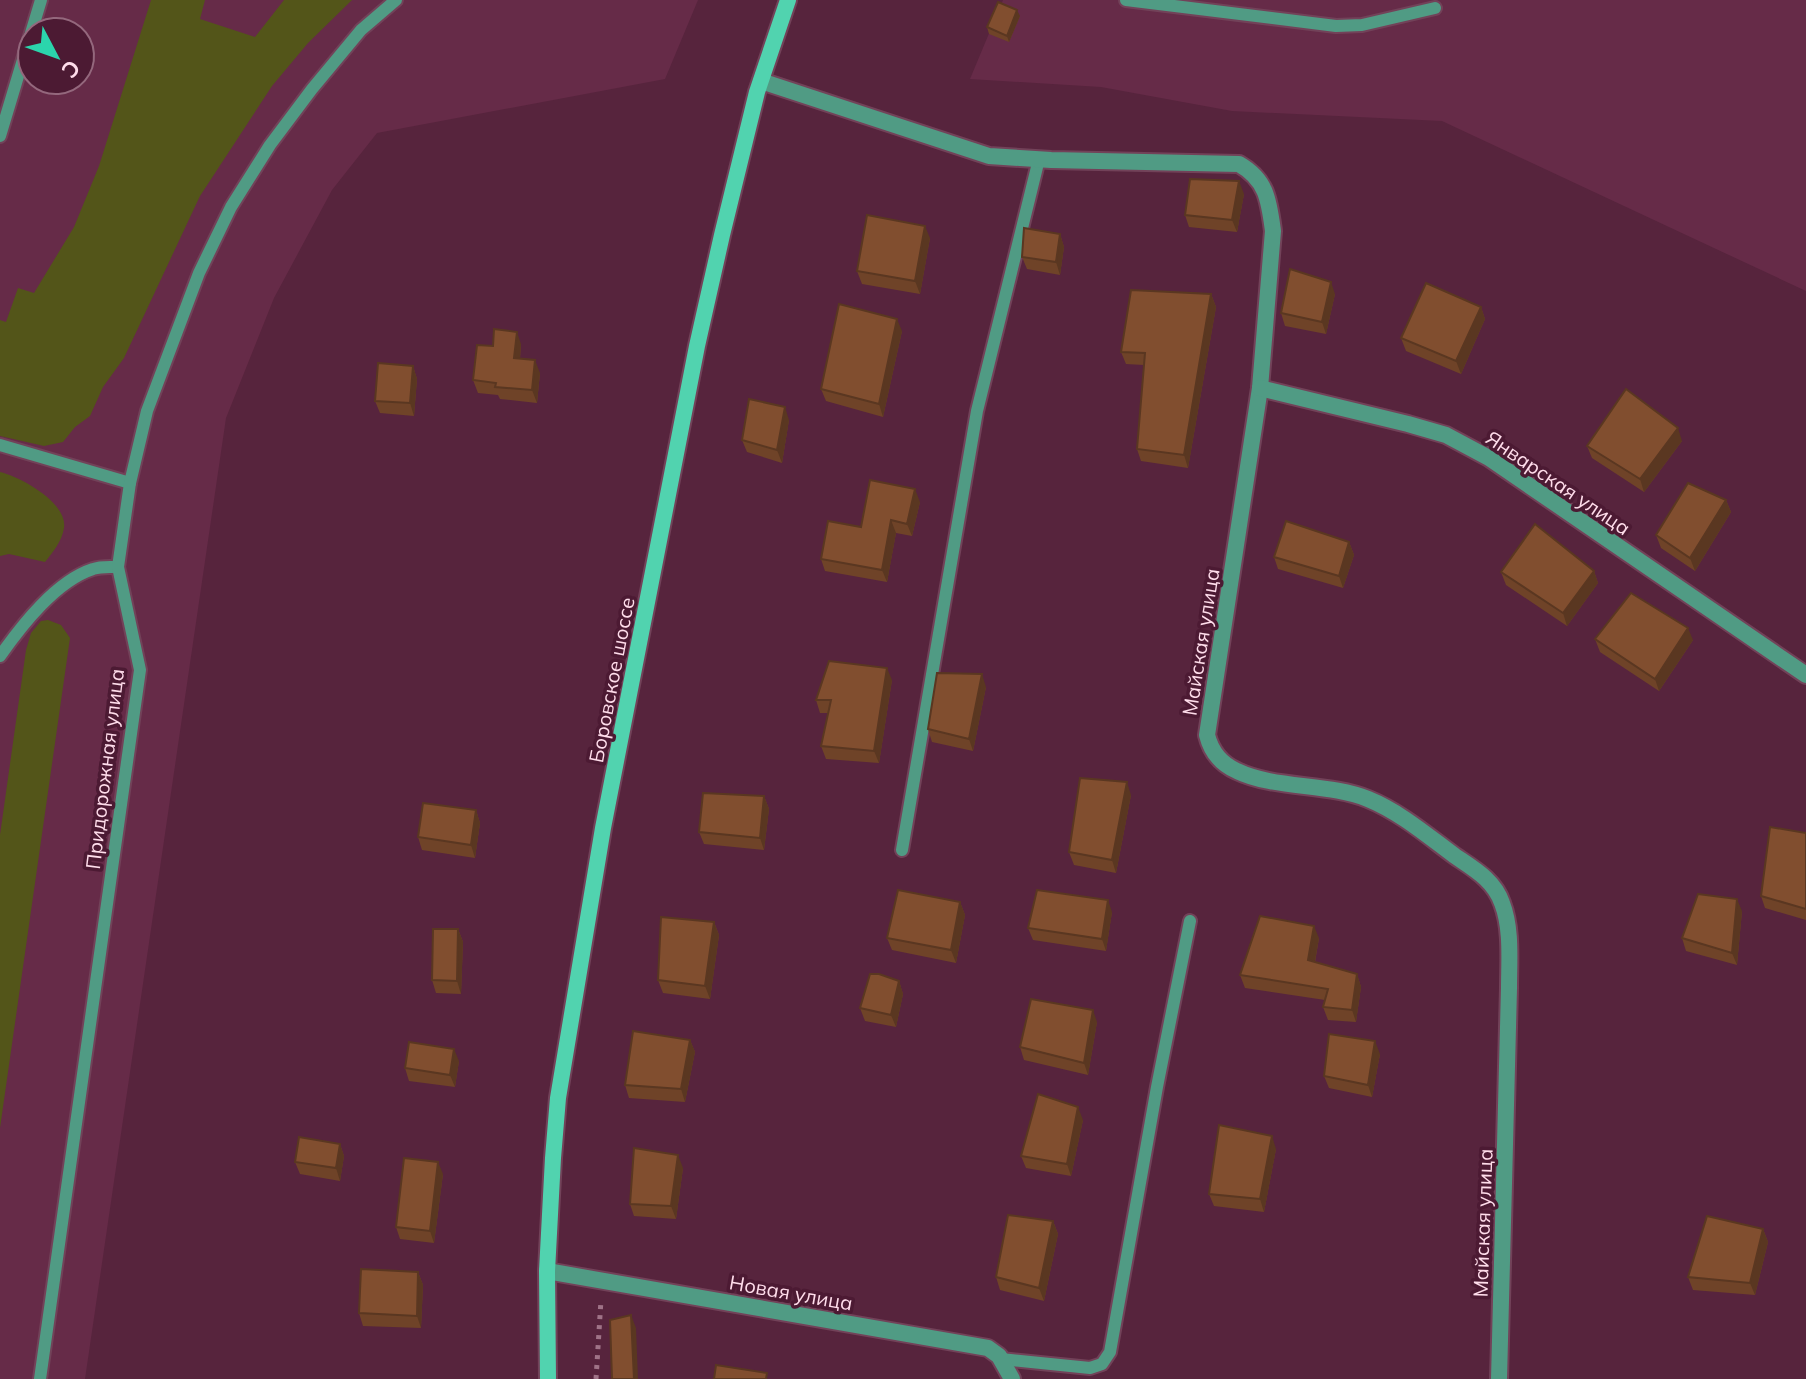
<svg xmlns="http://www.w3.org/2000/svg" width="1806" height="1379" font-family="Mulish,sans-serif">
<rect width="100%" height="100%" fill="#57243d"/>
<g fill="#662b48" fill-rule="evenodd">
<path d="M 0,0 L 698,0 L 665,79 L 377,133 L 332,190 L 274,298 L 226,418 L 85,1379 L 0,1379 ZM 32,32 L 80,32 L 80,80 L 32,80 Z"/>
<polygon points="1003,0 1806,0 1806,291 1442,121 1232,111 1101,87 970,79"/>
</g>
<g fill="#535519">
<polygon points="151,0 205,0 200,19 255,37 284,0 352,0 308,43 272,86 200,196 124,358 103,387 90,416 75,427 63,442 44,446 0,436 0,320 6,322 18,288 34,293 74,227 99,166"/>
<path d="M 0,472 C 21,477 68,503 64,528 C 62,541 53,552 45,562 L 9,554 L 0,556 Z"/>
<polygon points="48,620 61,625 70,638 0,1128 0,835 26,650 31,633 41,621"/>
</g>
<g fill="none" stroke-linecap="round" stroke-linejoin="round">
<g stroke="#724259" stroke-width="16">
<g id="service">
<polyline points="1126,0 1336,26 1362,25 1435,8"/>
<polyline points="0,136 41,0"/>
<polyline points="0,445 130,483"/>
<path d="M 0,656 C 22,625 56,581 93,569 C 101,566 110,567 118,567"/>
<polyline points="902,850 977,411 1039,159"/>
<polyline points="1001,1359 1090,1368 1102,1364 1110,1352 1157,1087 1190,921"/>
<polyline points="40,1379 140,670 118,567 130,483 147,411 199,273 231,207 270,145 312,89 361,30 396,0"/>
</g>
</g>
<g stroke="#724259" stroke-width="20">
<g id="minor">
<path d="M 761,81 L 989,156 L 1051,160 L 1239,164 C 1267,180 1269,201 1273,231 L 1260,388 L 1207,735 C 1211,751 1221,764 1237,771 C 1274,789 1329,783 1368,799 C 1400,812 1428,836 1455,856 C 1474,869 1494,880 1502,903 C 1512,929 1509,960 1509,988 L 1499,1379"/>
<polyline points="1260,388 1408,424 1446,435 1489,458 1806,675"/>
<polyline points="547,1271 988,1348 999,1356 1012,1379"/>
</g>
</g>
<g stroke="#724259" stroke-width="20">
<polyline id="secondary" points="548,1379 547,1271 553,1158 558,1098 603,828 697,346 722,235 757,92 788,0"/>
</g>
<polyline stroke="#9f7387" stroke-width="5" stroke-dasharray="4 6" stroke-linecap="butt" points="596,1379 601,1300"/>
<use href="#service" stroke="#509b84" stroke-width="12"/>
<use href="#minor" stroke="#509b84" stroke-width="16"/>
<use href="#secondary" stroke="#51d3af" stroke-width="16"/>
</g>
<g fill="#6f4328">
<polygon points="1020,16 1009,42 989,34 987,27"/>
<polygon points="1244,194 1237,232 1189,227 1185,215"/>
<polygon points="1060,234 1064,247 1060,275 1027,269 1022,257"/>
<polygon points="930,238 920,294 862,284 857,271"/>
<polygon points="1211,294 1216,307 1188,468 1141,461 1137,449 1144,365 1126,364 1121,352"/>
<polygon points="1335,294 1326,334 1285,326 1281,313"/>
<polygon points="1481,307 1485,319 1461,374 1406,351 1401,338"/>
<polygon points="902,331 883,417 826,401 821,389"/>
<polygon points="521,344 520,359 540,373 537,403 500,399 498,395 478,393 473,380 493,346"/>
<polygon points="413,366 417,379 414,416 380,413 375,401"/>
<polygon points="789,420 782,463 747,452 742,440"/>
<polygon points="1682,441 1644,492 1592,458 1587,446"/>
<polygon points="1726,500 1731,512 1695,571 1661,548 1656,535"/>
<polygon points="920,502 912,536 896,533 887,582 825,571 821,559 861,527"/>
<polygon points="1349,542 1354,555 1343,588 1278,569 1274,557"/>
<polygon points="1594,571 1598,583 1567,626 1506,585 1501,572"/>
<polygon points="1595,639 1693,640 1659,691 1600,652"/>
<polygon points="892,680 879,763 826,759 821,746 829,713 820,713 816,700"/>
<polygon points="986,687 973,751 932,742 928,729"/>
<polygon points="1131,795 1116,873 1074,865 1069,852"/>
<polygon points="764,796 769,809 764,850 704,844 699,832"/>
<polygon points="476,810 480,823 475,858 422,850 418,837"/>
<polygon points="1806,833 1806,920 1765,908 1761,896"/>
<polygon points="960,902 965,915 956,963 892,950 887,938"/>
<polygon points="1742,911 1737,965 1686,951 1682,938"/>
<polygon points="1112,912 1106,951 1033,940 1028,928"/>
<polygon points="714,922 719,935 710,999 663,993 658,980"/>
<polygon points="458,929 463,942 461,994 436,993 432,980"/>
<polygon points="1319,938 1315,962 1357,974 1361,987 1356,1022 1328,1020 1323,1007 1325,1000 1245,988 1240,975"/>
<polygon points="899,981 903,994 896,1027 865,1021 860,1008"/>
<polygon points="1097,1022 1088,1075 1024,1060 1020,1047"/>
<polygon points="690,1040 695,1052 685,1102 629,1098 625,1085"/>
<polygon points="1380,1054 1372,1097 1329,1088 1324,1076"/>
<polygon points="459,1061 455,1087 409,1081 405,1068"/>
<polygon points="1083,1120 1071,1176 1026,1168 1021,1156"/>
<polygon points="340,1144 344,1156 340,1181 300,1174 295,1162"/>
<polygon points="1276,1149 1264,1212 1214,1206 1209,1194"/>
<polygon points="683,1168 676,1219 634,1216 630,1204"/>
<polygon points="443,1174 434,1243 400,1239 396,1227"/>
<polygon points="1053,1221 1058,1234 1044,1301 1000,1290 996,1277"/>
<polygon points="1763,1229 1768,1242 1755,1295 1693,1290 1688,1277"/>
<polygon points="418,1272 423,1285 421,1328 363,1326 359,1313"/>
</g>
<g fill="#5a3721">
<polygon points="1017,10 1020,16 1009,42 1007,36"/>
<polygon points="1239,181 1244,194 1237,232 1232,220"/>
<polygon points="925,226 930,238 920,294 915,281"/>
<polygon points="1060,234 1064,247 1060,275 1056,262"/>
<polygon points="1331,282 1335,294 1326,334 1322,322"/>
<polygon points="1211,294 1216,307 1188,468 1184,455"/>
<polygon points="1481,307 1485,319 1461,374 1456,361"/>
<polygon points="897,319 902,331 883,417 879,404"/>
<polygon points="517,332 521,344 519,371 514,358"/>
<polygon points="535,360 540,373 537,403 532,390"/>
<polygon points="413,366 417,379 414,416 410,403"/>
<polygon points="785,407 789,420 782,463 777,450"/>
<polygon points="1678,428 1682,441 1644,492 1640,479"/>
<polygon points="915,489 920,502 912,536 907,524"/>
<polygon points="1726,500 1731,512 1695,571 1690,558"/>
<polygon points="891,520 896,533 887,582 882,570"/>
<polygon points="1349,542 1354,555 1343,588 1339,576"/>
<polygon points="1594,571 1598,583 1567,626 1563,613"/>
<polygon points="1688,628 1693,640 1659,691 1655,679"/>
<polygon points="887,668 892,680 879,763 874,751"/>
<polygon points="982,674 986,687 973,751 969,739"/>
<polygon points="1127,782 1131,795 1116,873 1112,860"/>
<polygon points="764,796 769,809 764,850 760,838"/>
<polygon points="476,810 480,823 475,858 471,845"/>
<polygon points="1737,899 1742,911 1737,965 1732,953"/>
<polygon points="1108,900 1112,912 1106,951 1102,939"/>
<polygon points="960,902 965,915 956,963 951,950"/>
<polygon points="714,922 719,935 710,999 705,986"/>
<polygon points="1314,926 1319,938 1313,972 1308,960"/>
<polygon points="458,929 463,942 461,994 457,981"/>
<polygon points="1357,974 1361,987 1356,1022 1352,1010"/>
<polygon points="899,981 903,994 896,1027 891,1015"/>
<polygon points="1093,1010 1097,1022 1088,1075 1084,1063"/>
<polygon points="690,1040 695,1052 685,1102 681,1089"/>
<polygon points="1375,1041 1380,1054 1372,1097 1368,1085"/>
<polygon points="454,1049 459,1061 455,1087 450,1075"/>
<polygon points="1078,1107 1083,1120 1071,1176 1067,1164"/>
<polygon points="1272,1136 1276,1149 1264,1212 1260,1199"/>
<polygon points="340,1144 344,1156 340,1181 336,1168"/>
<polygon points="678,1155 683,1168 676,1219 671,1206"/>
<polygon points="438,1162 443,1174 434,1243 430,1231"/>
<polygon points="1053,1221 1058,1234 1044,1301 1039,1288"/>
<polygon points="1763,1229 1768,1242 1755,1295 1750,1283"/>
<polygon points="418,1272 423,1285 421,1328 417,1316"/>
<polygon points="631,1315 636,1328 638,1379 634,1379"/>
</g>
<g fill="#814e2f" stroke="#5a3721" stroke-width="2">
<polygon points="998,2 1017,10 1007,36 987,27"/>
<polygon points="1190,179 1239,181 1232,220 1185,215"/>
<polygon points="867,215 925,226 915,281 857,271"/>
<polygon points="1024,228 1060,234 1056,262 1022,257"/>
<polygon points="1290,269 1331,282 1322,322 1281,313"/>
<polygon points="1426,283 1481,307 1456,361 1401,338"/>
<polygon points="1131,290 1211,294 1184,455 1137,449 1145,353 1121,352"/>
<polygon points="839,304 897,319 879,404 821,389"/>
<polygon points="494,329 517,332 514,358 535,360 532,390 495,387 496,383 473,380 477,345 493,346"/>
<polygon points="378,363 413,366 410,403 375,401"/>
<polygon points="1626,389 1678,428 1640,479 1587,446"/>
<polygon points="749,399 785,407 777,450 742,440"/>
<polygon points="870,480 915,489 907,524 891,520 882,570 821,559 828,521 861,527"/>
<polygon points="1688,483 1726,500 1690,558 1656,535"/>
<polygon points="1286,521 1349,542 1339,576 1274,557"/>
<polygon points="1535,524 1594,571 1563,613 1501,572"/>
<polygon points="1631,593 1688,628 1655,679 1595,639"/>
<polygon points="829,661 887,668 874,751 821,746 831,700 816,700"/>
<polygon points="937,673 982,674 969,739 928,729"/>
<polygon points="1080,778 1127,782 1112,860 1069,852"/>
<polygon points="703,793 764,796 760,838 699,832"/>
<polygon points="423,803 476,810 471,845 418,837"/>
<polygon points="1770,827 1806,833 1806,909 1761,896"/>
<polygon points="898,890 960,902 951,950 887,938"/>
<polygon points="1037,890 1108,900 1102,939 1028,928"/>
<polygon points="1698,894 1737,899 1732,953 1682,938"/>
<polygon points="1260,916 1314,926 1308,960 1357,974 1352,1010 1323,1007 1328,989 1240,975"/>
<polygon points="661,917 714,922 705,986 658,980"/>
<polygon points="433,929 458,929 457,981 432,980"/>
<polygon points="870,974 879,974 899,981 891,1015 860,1008"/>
<polygon points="1031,999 1093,1010 1084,1063 1020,1047"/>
<polygon points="633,1031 690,1040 681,1089 625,1085"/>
<polygon points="1329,1034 1375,1041 1368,1085 1324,1076"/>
<polygon points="409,1042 454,1049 450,1075 405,1068"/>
<polygon points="1038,1094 1078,1107 1067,1164 1021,1156"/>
<polygon points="1219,1125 1272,1136 1260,1199 1209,1194"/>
<polygon points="299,1137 340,1144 336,1168 295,1162"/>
<polygon points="634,1148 678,1155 671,1206 630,1204"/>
<polygon points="404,1158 438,1162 430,1231 396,1227"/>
<polygon points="1008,1215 1053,1221 1039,1288 996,1277"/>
<polygon points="1707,1216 1763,1229 1750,1283 1688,1277"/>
<polygon points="361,1269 418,1272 417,1316 359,1313"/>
<polygon points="631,1315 634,1379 612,1379 610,1320"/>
<polygon points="716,1365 767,1373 766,1379 714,1379"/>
</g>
<g text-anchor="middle" stroke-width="7" stroke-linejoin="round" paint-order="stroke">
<g font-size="20" fill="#ffddeb" stroke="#4c1a33">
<text transform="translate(1558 483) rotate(34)" y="7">Январская улица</text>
<text transform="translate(1201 642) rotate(-81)" y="7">Майская улица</text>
<text transform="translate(612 680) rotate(-79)" y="7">Боровское шоссе</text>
<text transform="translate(105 769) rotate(-83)" y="7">Придорожная улица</text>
<text transform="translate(1483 1223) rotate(-88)" y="7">Майская улица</text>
<text transform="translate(791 1293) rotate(10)" y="7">Новая улица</text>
</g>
</g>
<g transform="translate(56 56) rotate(131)"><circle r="38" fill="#4c1a33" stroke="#94687d" stroke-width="2"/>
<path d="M0-6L14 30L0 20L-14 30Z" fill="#2bd5ac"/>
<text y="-12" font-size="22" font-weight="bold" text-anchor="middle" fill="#ffddeb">С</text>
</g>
</svg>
